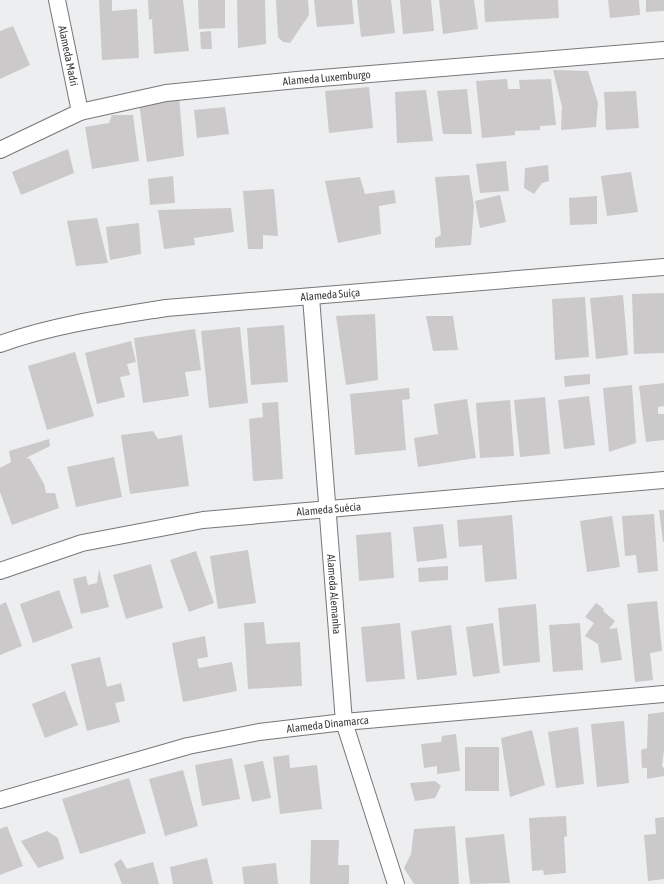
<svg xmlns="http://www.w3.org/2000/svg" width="664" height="884" font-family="'Asap Condensed',sans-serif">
<rect width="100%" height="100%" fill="#edeef0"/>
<g fill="#cbc9ca">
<polygon points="99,0 112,0 112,11 137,9 139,58 102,60"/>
<polygon points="148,0 183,0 189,51 154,54 152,19 149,20"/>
<polygon points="198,0 225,0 225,28 199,29"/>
<polygon points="237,0 265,0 266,44 238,48"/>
<polygon points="276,0 308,0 309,15 290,43 283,42 278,37"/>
<polygon points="314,0 352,0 354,24 317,27"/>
<polygon points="357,0 391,0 395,33 361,37"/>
<polygon points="400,0 431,0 434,31 403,34"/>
<polygon points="439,0 474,0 478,29 443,34"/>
<polygon points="484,0 558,0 559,18 485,22"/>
<polygon points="608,0 639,0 640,15 610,18"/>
<polygon points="646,0 664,0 664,11 646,12"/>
<polygon points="13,26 30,65 0,79 0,31"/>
<polygon points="211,31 212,49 201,49 200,32"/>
<polygon points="553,70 588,71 598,103 596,127 561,130 562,107"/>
<polygon points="507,79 508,89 520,89 519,80 551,79 556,125 540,126 540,130 515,131 515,135 482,138 476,81"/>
<polygon points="369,87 373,128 329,133 325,91"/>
<polygon points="467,89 472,134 443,134 437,91"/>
<polygon points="426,90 433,141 397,143 395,92"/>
<polygon points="636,91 639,128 606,130 604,92"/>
<polygon points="179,97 184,156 147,162 139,103"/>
<polygon points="225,107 229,134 197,138 194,110"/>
<polygon points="112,115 133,115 139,161 92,169 85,127 109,123"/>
<polygon points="68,149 74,173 21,195 12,172"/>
<polygon points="506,161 509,191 480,193 476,164"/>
<polygon points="548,165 549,181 542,183 534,194 524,188 525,168"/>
<polygon points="631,172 638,212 607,216 601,176"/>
<polygon points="469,175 474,206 471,245 435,248 435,238 441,235 435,177"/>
<polygon points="173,176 175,203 150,205 148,179"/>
<polygon points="360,177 365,194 394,190 396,203 379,206 381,234 338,243 325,181"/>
<polygon points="274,189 278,236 263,235 263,249 248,249 243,191"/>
<polygon points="500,195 506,222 480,228 475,201"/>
<polygon points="597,196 597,224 570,225 569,198"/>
<polygon points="231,208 234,232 194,238 195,245 164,249 158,210"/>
<polygon points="97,218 108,263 76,266 67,221"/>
<polygon points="139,223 141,254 110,260 106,227"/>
<polygon points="664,293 664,353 634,354 632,294"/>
<polygon points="623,295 628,355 596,359 590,298"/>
<polygon points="585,297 589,357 555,360 552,299"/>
<polygon points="375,314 378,380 346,385 336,316"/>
<polygon points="426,316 453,316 458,350 433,351"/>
<polygon points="284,325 288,382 251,385 247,328"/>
<polygon points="240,327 248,403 209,408 201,331"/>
<polygon points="195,329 201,370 185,372 189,396 143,403 134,338"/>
<polygon points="131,341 136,362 127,364 130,375 120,377 125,397 97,404 85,353"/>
<polygon points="75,352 94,416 47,430 28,366"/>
<polygon points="590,374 590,384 565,387 564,376"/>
<polygon points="664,383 664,406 658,407 658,414 664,414 664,440 646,442 639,386"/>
<polygon points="632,385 636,443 609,452 603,388"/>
<polygon points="409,388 410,399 402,400 406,450 355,455 350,394"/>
<polygon points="589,396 595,445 564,449 558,400"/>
<polygon points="545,397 550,454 520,457 514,400"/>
<polygon points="467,399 476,458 418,467 414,438 438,434 434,404"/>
<polygon points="510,400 514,456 480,458 476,403"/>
<polygon points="278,402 283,479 253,481 249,419 263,417 262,403"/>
<polygon points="153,431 158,439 182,435 189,486 130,494 121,435"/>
<polygon points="49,439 50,446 26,458 30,459 44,484 46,493 55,493 59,508 12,525 0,492 0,468 11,462 9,451"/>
<polygon points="114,457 122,497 76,507 67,467"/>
<polygon points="659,510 664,510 664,542 663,542"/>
<polygon points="654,514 658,571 638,573 636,555 625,556 622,516"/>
<polygon points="512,515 517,579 485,582 482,545 459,547 457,520"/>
<polygon points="612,516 620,567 587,572 580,521"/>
<polygon points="443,524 447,558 417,562 413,527"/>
<polygon points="391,532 394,578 359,581 356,535"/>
<polygon points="248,550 256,603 218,609 210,556"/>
<polygon points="196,551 214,603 189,612 170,560"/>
<polygon points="151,564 163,608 126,619 113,575"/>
<polygon points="448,566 448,580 419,582 418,568"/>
<polygon points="99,569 109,607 81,614 73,579 86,576 88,585 97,583"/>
<polygon points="59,590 73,628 33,643 20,604"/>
<polygon points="657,601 662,651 650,653 653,680 635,682 627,604"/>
<polygon points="6,602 22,646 0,655 0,605"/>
<polygon points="596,603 604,609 603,611 615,621 609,629 617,628 622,660 601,663 598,644 585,636 594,623 585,617"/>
<polygon points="536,604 540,662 503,666 498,608"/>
<polygon points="264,622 266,644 300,642 302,686 248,689 244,623"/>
<polygon points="400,623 405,679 366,682 361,627"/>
<polygon points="493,623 500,673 473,677 466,627"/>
<polygon points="580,623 583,670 553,672 549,625"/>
<polygon points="451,625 457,675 417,680 411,631"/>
<polygon points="205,636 208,657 197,659 199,668 232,662 237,691 183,702 172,643"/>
<polygon points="100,657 107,687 121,683 125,701 115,703 120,722 87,731 71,664"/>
<polygon points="65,691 78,725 45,738 32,704"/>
<polygon points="664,712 664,750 662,766 664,768 664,776 647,779 647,768 642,768 641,750 647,748 648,714"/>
<polygon points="624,721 629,783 597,787 591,724"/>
<polygon points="578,727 584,784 556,788 548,732"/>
<polygon points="532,730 545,785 510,797 501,738"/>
<polygon points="456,734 460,771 437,774 437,766 424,768 421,744 441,742 442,736"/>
<rect x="465" y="747" width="34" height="44"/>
<polygon points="289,755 290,768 317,765 322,809 280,814 273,757"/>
<polygon points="232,758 240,799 202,806 195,765"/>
<polygon points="263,761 271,798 252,802 244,765"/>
<polygon points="183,770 198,826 165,836 149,779"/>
<polygon points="129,778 146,833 80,854 62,799"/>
<polygon points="435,781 441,786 435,798 415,801 410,783"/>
<polygon points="566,816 567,836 564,837 566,873 544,875 543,870 532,871 529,818"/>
<polygon points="664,817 664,879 648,881 644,835 656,834 655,818"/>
<polygon points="7,826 23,866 0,875 0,829"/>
<polygon points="455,826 459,884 414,884 404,868 411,854 414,829"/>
<polygon points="47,831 58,838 64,859 38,868 21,841"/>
<polygon points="504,834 510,883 470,884 465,838"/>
<polygon points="311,840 339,840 338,865 349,865 349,884 310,884"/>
<polygon points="207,858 213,884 173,884 170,867"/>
<polygon points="121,859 127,869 153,862 159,884 122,884 114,864"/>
<polygon points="276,863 278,884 244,884 242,867"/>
</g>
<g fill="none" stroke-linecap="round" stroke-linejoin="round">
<g stroke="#767778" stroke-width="18">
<g id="street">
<path id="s1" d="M 57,0 L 80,112"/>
<path id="s2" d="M 0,150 L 80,112 L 166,93 L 297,80 L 664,50"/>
<path id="s3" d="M 311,297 L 344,722 L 396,884"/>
<path id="s4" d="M 0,344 C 53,325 110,317 166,308 L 664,267"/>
<path id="s5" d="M 0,571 L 82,543 L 203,520 L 664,480"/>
<path id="s6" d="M 0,800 L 188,746 L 259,732 L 344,722 L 664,694"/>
</g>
</g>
<use href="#street" stroke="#fff" stroke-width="16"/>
</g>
<g text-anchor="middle" stroke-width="4" stroke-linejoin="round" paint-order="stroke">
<g font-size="11" fill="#3b3b3c" stroke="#edeef0">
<text dy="4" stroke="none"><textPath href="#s1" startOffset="57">Alameda Madri</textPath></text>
<text dy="4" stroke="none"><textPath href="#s2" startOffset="338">Alameda Luxemburgo</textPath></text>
<text dy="4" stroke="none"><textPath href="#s4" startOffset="335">Alameda Suíça</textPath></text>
<text dy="4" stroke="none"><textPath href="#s5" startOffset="336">Alameda Suécia</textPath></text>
<text dy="4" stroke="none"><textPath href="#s3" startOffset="298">Alameda Alemanha</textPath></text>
<text dy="4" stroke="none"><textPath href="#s6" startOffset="337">Alameda Dinamarca</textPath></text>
</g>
</g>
</svg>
